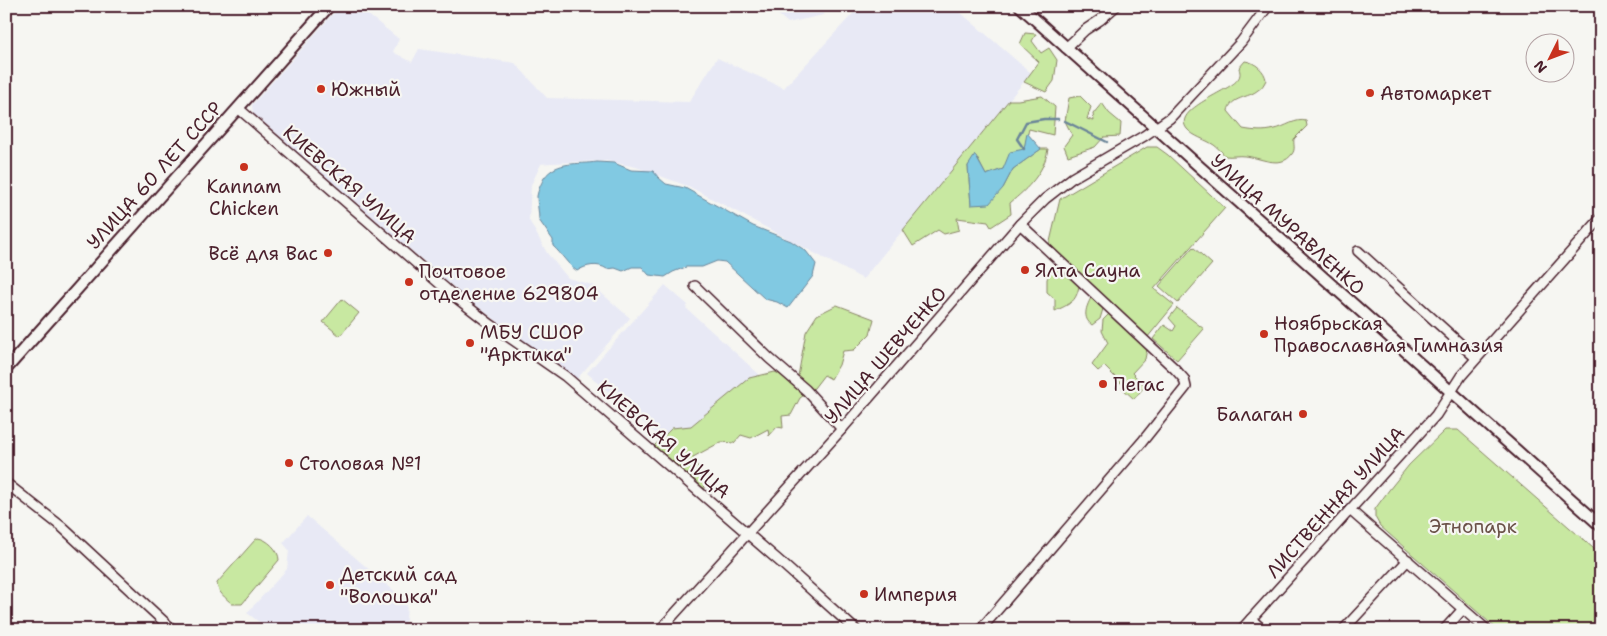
<svg xmlns="http://www.w3.org/2000/svg" width="1607" height="636" font-family="'Shantell Sans',sans-serif">
<rect width="100%" height="100%" fill="#f6f6f2"/>
<filter id="ink" filterUnits="userSpaceOnUse"><feTurbulence type="fractalNoise" baseFrequency=".02" numOctaves="2"/><feDisplacementMap in="SourceGraphic" scale="10" xChannelSelector="R" yChannelSelector="G"/><feConvolveMatrix kernelMatrix="1 2 1 2 8 2 1 2 1" color-interpolation-filters="sRGB"/></filter>
<g filter="url(#ink)">
<g fill="#e8e9f5">
<polygon points="340,6 357,6 399,39 393,52 412,62 419,49 515,63 547,98 689,102 717,58 784,88 860,6 953,6 1031,73 863,279 690,187 636,167 607,161 551,163 541,164 531,185 529,220 547,253 568,278 592,285 630,318 576,380 465,297 253,113 252,105"/>
<polygon points="768,6 830,6 823,15 788,23"/>
<polygon points="665,285 688,305 686,308 761,376 685,459 587,373"/>
<polygon points="307,516 407,602 406,620 397,630 270,630 247,613 287,569 289,550 283,543"/>
</g>
<g fill="#c8e8a1" stroke="#898466">
<polygon points="1025,33 1036,34 1032,41 1041,53 1049,48 1057,60 1054,81 1046,92 1024,82 1039,62 1020,44"/>
<path d="M 1245,61 C 1255,62 1265,71 1266,80 C 1264,84 1262,88 1258,90 C 1249,98 1230,97 1228,111 L 1243,129 C 1254,131 1264,132 1275,129 C 1285,127 1296,118 1306,121 L 1307,126 L 1294,139 C 1293,144 1296,149 1292,154 C 1281,170 1259,157 1245,156 C 1238,155 1232,157 1225,156 C 1222,152 1218,148 1214,145 C 1205,139 1194,137 1187,129 C 1171,109 1231,91 1238,79 C 1241,75 1240,72 1239,68 Z"/>
<path d="M 1042,96 L 1055,107 L 1053,135 L 1029,129 L 1024,149 L 1003,169 L 986,175 L 976,156 L 968,166 L 971,205 L 1003,188 L 1013,169 L 1041,149 L 1048,149 C 1044,173 1028,188 1010,203 L 1011,214 L 991,227 L 988,222 L 957,218 L 959,230 L 944,234 L 938,230 L 913,246 L 903,230 L 1009,100 L 1018,100 Z"/>
<polygon points="1080,96 1091,107 1087,119 1094,121 1093,114 1102,103 1109,113 1121,123 1120,136 1104,137 1095,147 1068,156 1064,146 1072,135 1065,121 1069,98"/>
<polygon points="1147,147 1157,147 1168,155 1225,208 1154,289 1174,305 1147,338 1049,246 1060,199"/>
<polygon points="1193,247 1212,264 1178,303 1159,286"/>
<path d="M 1059,268 L 1079,286 C 1076,303 1069,304 1055,311 L 1055,299 L 1047,292 L 1047,279 L 1051,271 Z"/>
<path d="M 1091,298 L 1103,309 L 1100,319 L 1092,325 C 1082,318 1086,307 1091,298 Z"/>
<polygon points="342,299 359,313 340,336 323,322"/>
<polygon points="837,305 874,319 870,334 854,350 843,351 839,365 831,379 824,375 814,388 800,398 791,415 782,416 783,428 777,427 769,436 768,429 751,438 741,435 734,443 721,442 693,457 704,479 705,489 654,446 672,428 691,426 749,378 775,372 797,382 806,332 817,315"/>
<polygon points="1177,308 1204,329 1177,360 1153,339 1164,325 1173,331 1176,326 1169,318"/>
<polygon points="1109,314 1147,349 1145,359 1132,373 1145,386 1134,399 1122,388 1123,385 1104,366 1098,371 1092,365 1108,343 1102,331 1103,320"/>
<polygon points="1445,430 1458,430 1601,555 1601,630 1498,630 1380,526 1375,517 1375,509 1389,490 1409,465"/>
<path d="M 258,538 C 267,539 279,550 279,560 L 242,604 L 232,604 C 226,598 217,592 217,583 L 255,540 Z"/>
</g>
<g fill="#81c9e2" stroke="#6b8599">
<polygon points="1027,133 1041,149 1013,169 1003,188 989,204 971,205 968,166 975,155 986,175 1003,169 1010,152 1024,149"/>
<path d="M 597,162 L 614,163 L 631,170 L 653,171 L 659,178 L 666,184 L 685,188 L 753,226 L 791,241 L 806,251 L 816,264 L 813,276 L 788,308 L 777,302 L 765,299 L 725,262 L 717,261 L 702,267 L 686,267 L 673,272 L 665,277 L 649,275 L 642,267 L 632,267 L 623,271 L 615,268 L 607,269 C 598,263 586,265 577,271 C 567,264 562,254 553,246 L 553,240 L 539,220 C 539,212 537,204 537,196 C 538,190 541,184 544,178 C 557,160 578,165 597,162 Z"/>
</g>
<g fill="none" stroke-linecap="round" stroke-linejoin="round">
<g stroke="#6b8599" stroke-width="2.5">
<polyline points="1065,121 1107,142"/>
<polyline points="1024,149 1017,139 1026,122 1044,119 1058,119"/>
</g>
<g stroke="#4a1f2b" stroke-width="12">
<g id="minor">
<polyline points="1066,48 1085,30 1100,20 1116,6"/>
<polyline points="238,108 454,296 490,324 565,376 785,566 856,630"/>
<polyline points="1358,251 1476,358"/>
<polyline points="695,286 769,358 806,390 842,429"/>
<polyline points="6,483 62,527 173,630"/>
<polyline points="1350,510 1487,630"/>
<polyline points="1251,619 1263,630"/>
<polyline points="660,630 842,429 1020,224 1045,199 1072,178 1144,136 1170,118 1241,42 1268,6"/>
<polyline points="980,630 1142,442 1186,387 1184,379 1175,369 1020,224"/>
<polyline points="1241,630 1436,415 1461,376 1601,218"/>
<polyline points="1343,630 1408,560"/>
<polyline points="1444,630 1463,609"/>
</g>
</g>
<g stroke="#4a1f2b" stroke-width="14">
<g id="major">
<polyline points="1020,6 1601,526"/>
<polyline points="6,369 329,6"/>
</g>
</g>
<use href="#minor" stroke="#f6f6f2" stroke-width="9"/>
<use href="#major" stroke="#f6f6f2" stroke-width="10"/>
</g>
</g>
<g fill="#c8321e" stroke="#f6f6f2" stroke-width="2">
<circle cx="321" cy="89" r="5"/>
<circle cx="1370" cy="93" r="5"/>
<circle cx="244" cy="167" r="5"/>
<circle cx="328" cy="253" r="5"/>
<circle cx="1025" cy="270" r="5"/>
<circle cx="409" cy="282" r="5"/>
<circle cx="1264" cy="334" r="5"/>
<circle cx="470" cy="343" r="5"/>
<circle cx="1103" cy="384" r="5"/>
<circle cx="1303" cy="414" r="5"/>
<circle cx="289" cy="463" r="5"/>
<circle cx="330" cy="585" r="5"/>
<circle cx="864" cy="594" r="5"/>
</g>
<g text-anchor="middle" stroke-width="4.5" stroke-linejoin="round" paint-order="stroke">
<g font-size="19" fill="#4a1f2b" stroke="#f6f6f2" text-anchor="start">
<text x="331" y="96">Южный</text>
<text x="1380" y="100">Автомаркет</text>
<text x="244" y="193" text-anchor="middle">Kannam<tspan x="244" dy="22">Chicken</tspan></text>
<text x="318" y="260" text-anchor="end">Всё для Вас</text>
<text x="1035" y="277">Ялта Сауна</text>
<text x="419" y="278">Почтовое<tspan x="419" dy="22">отделение 629804</tspan></text>
<text x="1274" y="330">Ноябрьская<tspan x="1274" dy="22">Православная Гимназия</tspan></text>
<text x="480" y="339">МБУ СШОР<tspan x="480" dy="22">"Арктика"</tspan></text>
<text x="1113" y="391">Пегас</text>
<text x="1293" y="421" text-anchor="end">Балаган</text>
<text x="299" y="470">Столовая №1</text>
<text x="340" y="581">Детский сад<tspan x="340" dy="22">"Волошка"</tspan></text>
<text x="874" y="601">Империя</text>
</g>
<g font-size="19" fill="#4a1f2b" stroke="#f6f6f2">
<text transform="translate(154 175) rotate(-48)" y="7">УЛИЦА 60 ЛЕТ СССР</text>
<text transform="translate(350 184) rotate(41)" y="7">КИЕВСКАЯ УЛИЦА</text>
<text transform="translate(1288 224) rotate(42)" y="7">УЛИЦА МУРАВЛЕНКО</text>
<text transform="translate(885 355) rotate(-49)" y="7">УЛИЦА ШЕВЧЕНКО</text>
<text transform="translate(664 439) rotate(41)" y="7">КИЕВСКАЯ УЛИЦА</text>
<text transform="translate(1335 502) rotate(-48)" y="7">ЛИСТВЕННАЯ УЛИЦА</text>
</g>
<g font-size="19" fill="#6a5148" stroke="#f6f6f2">
<text x="1473" y="533">Этнопарк</text>
</g>
</g>
<rect width="1607" height="636" fill="none" stroke="#f6f6f2" stroke-width="25"/>
<rect x="12" y="12" width="1582" height="611" fill="none" stroke="#4a1f2b" stroke-width="2" filter="url(#ink)"/>
<g transform="translate(1550 58) rotate(228)"><circle r="24" fill="#f6f6f2" stroke="#b1a0a2"/>
<path d="M0-4L9 19L0 12L-9 19Z" fill="#c8321e"/>
<text y="-8" font-size="14" font-weight="bold" text-anchor="middle" fill="#4a1f2b">N</text>
</g>
</svg>
